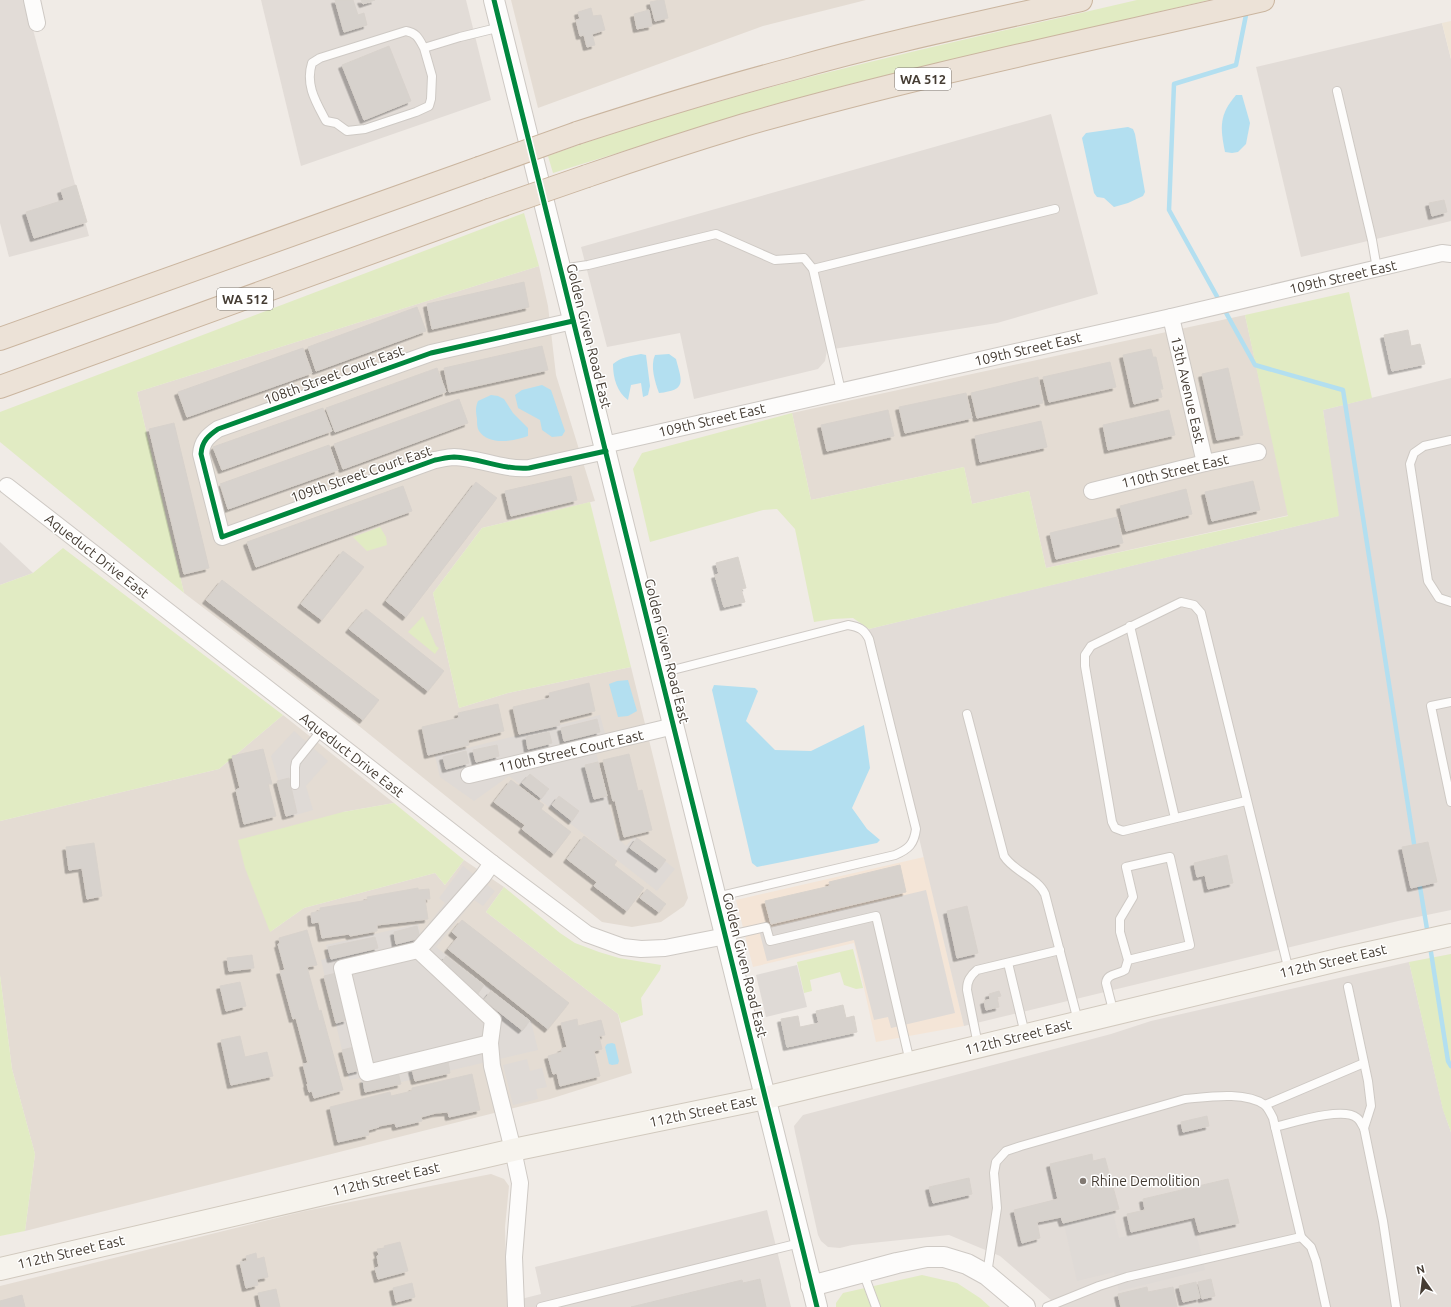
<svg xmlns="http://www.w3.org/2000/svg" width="1451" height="1307" font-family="Ubuntu,sans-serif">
<defs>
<filter id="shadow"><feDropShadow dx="-3.5" dy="3.5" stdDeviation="0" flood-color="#0004"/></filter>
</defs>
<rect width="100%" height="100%" fill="#f0ebe6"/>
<g fill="#e4dcd3">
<polygon points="511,0 866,0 763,26 538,108"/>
<polygon points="539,266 548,306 556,375 595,501 482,528 433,593 459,708 508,693 631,667 688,898 684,906 661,922 632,927 602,922 359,726 184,593 137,392"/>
<polygon points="1245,315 1289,515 1046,568 1029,491 972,504 964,467 811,500 792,413"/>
<polygon points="283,715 394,803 343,812 270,932 304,908 435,873 445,885 464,860 504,887 486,912 618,1014 632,1073 550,1099 25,1231 35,1154 12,1069 0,975 0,821 219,769"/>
<polygon points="491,1174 504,1179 509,1186 505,1227 507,1302 513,1301 514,1307 0,1307 0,1286 305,1211"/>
</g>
<polygon fill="#f4e5d7" points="924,857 964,1026 876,1042 854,943 753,967 736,900"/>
<g fill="#e2dcd7">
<polygon points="0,0 25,0 89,236 9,257 0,223"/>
<polygon points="261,0 466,0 491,100 301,166"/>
<polygon points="1442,23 1451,59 1451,221 1301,257 1256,67"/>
<polygon points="1051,114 1098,294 997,323 827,350 825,361 818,369 694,399 680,333 607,347 581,247"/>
<polygon points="1451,378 1451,910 1398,921 964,1026 869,629 1338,516 1323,410"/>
<polygon points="0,542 33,573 0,585"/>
<polygon points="1409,962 1443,1109 1451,1132 1451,1307 1059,1307 1000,1256 949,1235 852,1245 840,1248 828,1247 821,1241 818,1235 795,1132 794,1126 803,1115 1111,1034 1151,1021"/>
<polygon points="767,1210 791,1307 514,1307 513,1301 541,1294 535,1267"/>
</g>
<polygon fill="#eee5d7" points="1451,21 1451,59 1442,23"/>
<g fill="#e1ebc3">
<path d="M 1137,0 L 1209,0 L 858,82 L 772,105 L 553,173 L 548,156 C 739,87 939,46 1137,0 Z"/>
<polygon points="524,213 539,266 137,392 184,593 0,442 0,412"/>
<polygon points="1349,292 1372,398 1323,410 1339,516 869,629 853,618 833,619 814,622 795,529 777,509 763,510 650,542 633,469 642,453 792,413 811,500 964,467 972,504 1029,491 1046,568 1288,516 1245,315"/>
<polygon points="590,502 631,667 508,693 459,708 433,593 482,528"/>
<polygon points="380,527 386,537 387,545 367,551 353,537"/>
<polygon points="63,548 283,715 219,769 0,821 0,585 33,573"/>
<polygon points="423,616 436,646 439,648 435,654 408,632"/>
<polygon points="394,803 464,860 445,885 435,873 304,908 270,932 245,868 238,840 343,812"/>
<polygon points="504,887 560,933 575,943 599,952 619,958 661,965 660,970 641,998 643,1015 621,1023 618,1014 486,912"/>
<polygon points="853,949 863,988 856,989 844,985 840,972 810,980 812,991 804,993 797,962"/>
<polygon points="1451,954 1451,1132 1443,1110 1409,962"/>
<polygon points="0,975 12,1069 35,1154 25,1231 0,1236"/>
<polygon points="922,1275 957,1283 980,1298 990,1307 836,1307 836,1303 843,1293"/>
</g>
<g fill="#dfdad6">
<polygon points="600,715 609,748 596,752 618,838 626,846 634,837 675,869 657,891 509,776 474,801 440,777 435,756"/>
<polygon points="294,731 328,761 306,786 313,810 289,817 271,756"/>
<polygon points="463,866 495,891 483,906 474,900 436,947 531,1021 538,1050 363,1091 360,1078 349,1080 321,960 329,958 326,945 418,924 421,934 445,903 439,898"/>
<polygon points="926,890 955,1013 891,1028 888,1017 874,1020 854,940 767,961 759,930"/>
<polygon points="797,965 807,1007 766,1017 756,975"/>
<polygon points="527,1059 530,1071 542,1068 547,1087 536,1089 538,1099 513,1105 503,1065"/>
<polygon points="1113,1213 1119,1238 1193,1220 1205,1270 1119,1291 1114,1272 1077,1281 1064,1224"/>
</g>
<g fill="#b3dff0">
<path d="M 1236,95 L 1242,95 L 1250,123 L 1246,144 L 1238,152 L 1232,153 L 1225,152 C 1220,127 1219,115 1236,95 Z"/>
<polygon points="1128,127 1133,129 1135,134 1145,192 1143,196 1128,203 1114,207 1104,198 1097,197 1094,193 1082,138 1086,133"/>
<path d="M 641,354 L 646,355 L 650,386 L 648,395 L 643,397 L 641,383 L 631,385 L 628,400 C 617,392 613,378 613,364 C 621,357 631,356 641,354 Z"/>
<path d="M 669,354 L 676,359 C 682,382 687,390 659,393 C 655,382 650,366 655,355 Z"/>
<polygon points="542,385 551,390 565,431 562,436 552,437 542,430 540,420 518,408 515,395 522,390"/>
<path d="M 491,395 L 498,396 L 504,399 L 513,413 L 528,428 L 528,436 C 514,441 489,446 479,431 C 477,428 477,423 477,419 C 476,412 475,408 478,401 Z"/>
<polygon points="628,680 637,711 628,716 618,717 609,684 617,681"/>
<polygon points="714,685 755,688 758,691 746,721 775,750 811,751 864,725 870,768 852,808 867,829 880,840 877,843 757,867 752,863 712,690"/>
<polygon points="612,1043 615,1044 619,1061 618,1064 612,1065 609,1064 605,1047 607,1044"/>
</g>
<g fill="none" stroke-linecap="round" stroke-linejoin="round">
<g stroke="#b3dff0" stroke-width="4.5">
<polyline points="1247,10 1236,65 1174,84 1169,210 1255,365 1343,390 1415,850"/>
<polyline points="1419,881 1428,935"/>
<polyline points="1430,946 1448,1061 1451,1066"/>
</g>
</g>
<g fill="#d7d2cd" stroke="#d8d2cc" filter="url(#shadow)">
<polygon points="335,0 353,0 358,15 364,13 367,25 344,32"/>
<polygon points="361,0 375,0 363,4"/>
<polygon points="660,0 664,0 668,18 655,21 650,2"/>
<polygon points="591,8 593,16 601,15 605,30 592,34 595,45 587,47 584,35 580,36 576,20 580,19 578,12"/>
<polygon points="649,10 652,26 637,29 634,14"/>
<polygon points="389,46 411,101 364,120 342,65"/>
<polygon points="76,185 87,222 34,238 26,212 64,200 61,190"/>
<polygon points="1444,200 1447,212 1432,216 1429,203"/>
<polygon points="524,282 529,307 432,329 427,304"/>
<polygon points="417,307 426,331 316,371 308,347"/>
<polygon points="1408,330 1411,346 1420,344 1425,364 1392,371 1384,335"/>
<polygon points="542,346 548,370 449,392 444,368"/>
<polygon points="303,348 312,373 187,417 178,392"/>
<polygon points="1151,349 1153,357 1156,357 1163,389 1160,389 1162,397 1134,404 1123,355"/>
<polygon points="1110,362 1116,387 1049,402 1043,377"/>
<polygon points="437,368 446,392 335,432 326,408"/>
<polygon points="1228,368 1243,435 1217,440 1202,374"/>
<polygon points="1038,377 1043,403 977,418 971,393"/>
<polygon points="966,393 972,418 905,433 899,407"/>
<polygon points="459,399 468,423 343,469 334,444"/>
<polygon points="323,408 332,431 222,470 213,447"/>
<polygon points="888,410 894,436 827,451 821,425"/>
<polygon points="1169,410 1175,435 1108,450 1103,425"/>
<polygon points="1041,421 1047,447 980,462 975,436"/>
<polygon points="174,423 209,568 184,574 149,429"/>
<polygon points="329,445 338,470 228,509 220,484"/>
<polygon points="571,476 577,500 511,516 505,491"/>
<polygon points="1253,481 1260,510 1212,521 1205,492"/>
<polygon points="476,482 497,498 406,617 386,601"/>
<polygon points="403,486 412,511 256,567 247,542"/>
<polygon points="1186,489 1192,514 1126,531 1120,506"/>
<polygon points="1117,517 1123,543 1056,559 1050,533"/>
<polygon points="343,551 364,567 322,620 301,604"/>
<polygon points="738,557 746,588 741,589 745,602 724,607 715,575 719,574 716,563"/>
<polygon points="222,580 379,700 363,720 206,600"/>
<polygon points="366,609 444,671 428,691 349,629"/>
<polygon points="589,683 595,711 559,720 560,725 519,734 513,707 550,698 549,693"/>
<polygon points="498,704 504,731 468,740 469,745 428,755 422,727 459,718 458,713"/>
<polygon points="597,719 600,732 564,741 561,728"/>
<polygon points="549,732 552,743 528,749 526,737"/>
<polygon points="497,745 499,756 476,762 473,750"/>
<polygon points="263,749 272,784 268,784 276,816 244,824 236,790 240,788 232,756"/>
<polygon points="466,751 469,763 446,769 443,757"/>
<polygon points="629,754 638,791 642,790 652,830 624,837 615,800 613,801 603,760"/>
<polygon points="598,762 607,796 594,799 585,765"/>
<polygon points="530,774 549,789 541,798 522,783"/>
<polygon points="289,778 297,813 286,816 277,781"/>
<polygon points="511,780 544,805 541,809 571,832 554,854 522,829 525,825 494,802"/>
<polygon points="559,796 579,811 572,821 552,805"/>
<polygon points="584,836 617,861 614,865 644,888 627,911 594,886 597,882 567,859"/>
<polygon points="637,838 666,860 659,869 630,848"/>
<polygon points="1428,842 1437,882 1411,888 1402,847"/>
<polygon points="94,843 102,896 87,899 82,868 69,870 66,847"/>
<polygon points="1227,855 1233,883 1208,889 1205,875 1197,877 1194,863"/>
<polygon points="900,865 906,892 771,924 765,901 830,886 829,882"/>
<polygon points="418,888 418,890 429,889 430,899 425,899 428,919 377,925 377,931 350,936 349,934 322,938 319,922 312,923 311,913 320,911 320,908 368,900 367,897"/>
<polygon points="647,889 666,904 659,912 640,898"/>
<polygon points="967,906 978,953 957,958 947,911"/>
<polygon points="462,920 569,1003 548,1029 448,949 458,937 452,932"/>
<polygon points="417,926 420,938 396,944 394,932"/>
<polygon points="307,930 317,965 307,967 319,1011 321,1010 343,1090 314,1098 312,1091 309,1092 307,1084 308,1084 303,1064 308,1063 296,1018 293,1019 280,971 285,970 278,944 280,944 279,938"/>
<polygon points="375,937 378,948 331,959 328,947"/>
<polygon points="252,955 254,968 229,971 227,958"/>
<polygon points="446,956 484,985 477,995 439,966"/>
<polygon points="336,973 347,1020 336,1023 324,976"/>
<polygon points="240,982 246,1006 226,1011 220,986"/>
<polygon points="491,991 530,1021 522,1030 484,1000"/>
<polygon points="999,991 1001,996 997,997 999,1007 986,1010 984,1001 990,999 989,994"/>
<polygon points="843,1005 846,1018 854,1016 857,1032 787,1047 781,1019 798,1016 800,1027 819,1023 816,1011"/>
<polygon points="577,1019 578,1026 601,1020 605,1035 599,1036 602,1049 594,1051 600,1076 560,1086 557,1073 553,1074 548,1056 562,1052 561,1049 567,1047 561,1023"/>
<polygon points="240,1036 245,1057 267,1052 273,1076 231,1085 221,1040"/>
<polygon points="354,1047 360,1070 348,1073 342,1050"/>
<polygon points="448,1061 450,1073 415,1081 412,1069"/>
<polygon points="398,1072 401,1084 365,1092 363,1080"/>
<polygon points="472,1074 480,1110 449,1117 448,1112 436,1113 421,1117 422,1121 396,1127 395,1123 379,1126 379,1127 368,1130 369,1135 338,1142 330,1107 390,1092 391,1096 412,1091 412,1088"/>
<polygon points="1207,1116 1209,1126 1183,1132 1181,1122"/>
<polygon points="1092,1154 1093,1161 1105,1158 1119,1209 1063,1223 1061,1217 1037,1222 1040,1238 1022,1243 1014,1210 1058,1199 1050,1164"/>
<polygon points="969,1178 972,1194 933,1203 929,1187"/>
<polygon points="1228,1179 1239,1223 1199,1232 1195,1217 1131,1232 1127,1214 1145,1210 1143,1199"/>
<polygon points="400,1242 408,1271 378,1279 375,1268 379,1267 377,1256 379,1255 377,1249 385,1248 384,1246"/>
<polygon points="256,1253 257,1259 264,1257 268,1277 257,1279 258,1285 246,1288 240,1262 247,1261 246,1256"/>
<polygon points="760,1279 766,1307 631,1307 742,1280 743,1283"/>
<polygon points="1211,1279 1215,1296 1202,1299 1198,1282"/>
<polygon points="1196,1282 1200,1298 1183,1302 1179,1286"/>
<polygon points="412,1283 415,1297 396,1302 393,1288"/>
<polygon points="1147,1287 1148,1292 1173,1287 1177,1307 1121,1307 1118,1294"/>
<polygon points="276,1289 280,1307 261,1307 258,1293"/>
<polygon points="22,1295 25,1307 0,1307 0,1301"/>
</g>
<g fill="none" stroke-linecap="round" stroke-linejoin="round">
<g stroke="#cec9c4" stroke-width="10">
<g id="service">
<path d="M 424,48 L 432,76 L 431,99 L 429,106 L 416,112 L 365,129 L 347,131 L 336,123 L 326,121 C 316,102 305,85 312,63 L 320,58 L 406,31 C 417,33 419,39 424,48 L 460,37 L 501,27"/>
<polyline points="1337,91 1372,240 1377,269"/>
<polyline points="561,269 588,265 716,234 775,260 804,258 813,269 841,391"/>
<polyline points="813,269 1055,209"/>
<polyline points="1451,440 1424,446 1414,453 1410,464 1428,581 1439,598 1451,602"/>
<polyline points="1130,626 1175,818"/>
<path d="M 661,673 L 848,625 C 859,627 864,629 869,639 L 916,829 C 914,844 909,849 895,855 L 716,897"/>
<polyline points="1451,702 1431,706 1451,802"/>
<path d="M 967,714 L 1004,856 C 1014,872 1037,877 1045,894 L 1078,1021"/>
<polyline points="295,785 295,767 296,762 321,731"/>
<polyline points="1246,801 1123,831 1115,828 1112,822 1085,666 1085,655 1091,646 1181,602 1194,605 1201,613 1289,971"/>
<polyline points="726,936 766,927 770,941 876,916 910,1062"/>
<polyline points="1008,963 1025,1034"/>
<polyline points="1348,987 1368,1081 1371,1106 1364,1128"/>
<path d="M 1114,1014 L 1106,983 C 1107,973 1118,975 1125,970 L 1128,960 L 1120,932 L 1120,919 L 1133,897 L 1126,867 L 1170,857 L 1190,945 L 1128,960"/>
<path d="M 978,1045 L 967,990 C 967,981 970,976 977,970 L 1060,950"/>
<polyline points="1265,1105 1364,1063"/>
<path d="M 1275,1127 C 1292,1123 1343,1106 1357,1118 C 1360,1120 1362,1125 1364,1128 L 1383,1221 L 1396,1307"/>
<polyline points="1301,1237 1311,1247 1316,1261 1326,1307"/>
<polyline points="863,1272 876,1307"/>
<path d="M 987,1274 L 997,1208 L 994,1173 L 996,1162 L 1006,1151 L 1021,1146 L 1185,1099 C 1208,1097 1245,1091 1265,1105 C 1268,1108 1271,1114 1273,1118 L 1301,1237 L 1127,1277 L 1099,1286 L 1047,1307"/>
<polyline points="541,1307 800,1243"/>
</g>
</g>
<g stroke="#cec9c4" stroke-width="18">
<g id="minor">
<polyline points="32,0 37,23"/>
<polyline points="1171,317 1205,463"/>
<path d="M 573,321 L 431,353 L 218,429 C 208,436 202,441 201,454 L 222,537 L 435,460 C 441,459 448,457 454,457 C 480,458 502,470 529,468 L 606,451"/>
<polyline points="604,445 1171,317 1442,253 1451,254"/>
<polyline points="7,486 492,863 587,934 623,947 641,949 665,948 726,936"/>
<polyline points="1092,491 1205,463 1258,452"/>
<polyline points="469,775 674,726"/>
<polyline points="418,950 493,1020 490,1043 492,1066 513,1150 520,1183 514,1257 516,1307"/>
<polyline points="418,950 342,968 367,1073 490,1043"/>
<polyline points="418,950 483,876 492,863"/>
</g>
</g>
<g stroke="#cec9c4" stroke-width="22">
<g id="tertiary">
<polyline points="494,0 817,1307"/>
<polyline points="811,1286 897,1263 927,1257 944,1257 967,1264 987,1275 1025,1307"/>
</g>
</g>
<g stroke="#d1c9be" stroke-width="24">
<polyline id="secondary" points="0,1269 513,1150 765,1098 1342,959 1451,935"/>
</g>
<g stroke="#cab59f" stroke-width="24">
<g id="motorway">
<path d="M 577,133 C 648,110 720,88 792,69 C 887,42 984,22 1081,0"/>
<path d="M 587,176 C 639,158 691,141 744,125 C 915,76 1090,40 1263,0"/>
<polyline points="0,339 479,168"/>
<polyline points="0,387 489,210"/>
</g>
</g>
<use href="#service" stroke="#fdfcfb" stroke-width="8"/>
<use href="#minor" stroke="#fdfcfb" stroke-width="16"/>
<use href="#tertiary" stroke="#fdfcfb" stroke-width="20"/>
<use href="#secondary" stroke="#f6f3ed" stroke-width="22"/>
<use href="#motorway" stroke="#ece2d7" stroke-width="22"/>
<g stroke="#cab59f" stroke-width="24" stroke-linecap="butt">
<g id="motorway-bridge">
<polyline points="479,168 577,133"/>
<polyline points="489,210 587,176"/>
</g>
</g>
<use href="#motorway-bridge" stroke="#ece2d7" stroke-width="22"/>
<g stroke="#fff" stroke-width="8">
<g id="cycleway">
<polyline points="494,0 817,1307"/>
<path d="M 573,321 L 431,353 L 218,429 C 208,436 202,441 201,454 L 222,537 L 435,460 C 441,459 448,457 454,457 C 480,458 502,470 529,468 L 606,451"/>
</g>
</g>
<use href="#cycleway" stroke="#00873e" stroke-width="5"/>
</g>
<circle fill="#817972" stroke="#fff" stroke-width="1.5" cx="1083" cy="1181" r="4"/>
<g text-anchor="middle" stroke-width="3" stroke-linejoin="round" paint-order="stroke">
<g fill="#fff" stroke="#7d7670" stroke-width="1">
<rect x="895" y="68" width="56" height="22" rx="3"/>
<rect x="217" y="288" width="56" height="22" rx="3"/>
</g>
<g font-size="13" font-weight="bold" fill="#453c33">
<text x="923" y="84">WA 512</text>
<text x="245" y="304">WA 512</text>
</g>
<g font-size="14" fill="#453c33" stroke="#fff">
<text transform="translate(1343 277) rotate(-13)" y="5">109th Street East</text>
<text transform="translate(589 336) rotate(76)" y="5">Golden Given Road East</text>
<text transform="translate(1028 349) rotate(-13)" y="5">109th Street East</text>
<text transform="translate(334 375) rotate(-20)" y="5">108th Street Court East</text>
<text transform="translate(1188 390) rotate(77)" y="5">13th Avenue East</text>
<text transform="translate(712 420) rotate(-13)" y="5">109th Street East</text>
<text transform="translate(1175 471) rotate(-13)" y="5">110th Street East</text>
<text transform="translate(361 474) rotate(-19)" y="5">109th Street Court East</text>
<text transform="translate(97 556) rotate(38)" y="5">Aqueduct Drive East</text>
<text transform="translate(667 651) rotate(76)" y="5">Golden Given Road East</text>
<text transform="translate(571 751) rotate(-13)" y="5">110th Street Court East</text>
<text transform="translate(352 755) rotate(38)" y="5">Aqueduct Drive East</text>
<text transform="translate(1333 961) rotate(-13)" y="5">112th Street East</text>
<text transform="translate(745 965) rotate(76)" y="5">Golden Given Road East</text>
<text transform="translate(1018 1037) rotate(-14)" y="5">112th Street East</text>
<text transform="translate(703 1111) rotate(-12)" y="5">112th Street East</text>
<text transform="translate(386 1179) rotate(-13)" y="5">112th Street East</text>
<text transform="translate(71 1252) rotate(-13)" y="5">112th Street East</text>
</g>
<g font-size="14" fill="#453c33" stroke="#fff" text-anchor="start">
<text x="1091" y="1186">Rhine Demolition</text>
</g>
</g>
<g transform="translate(1423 1279) rotate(346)" stroke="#ffffff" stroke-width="3" paint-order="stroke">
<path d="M0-3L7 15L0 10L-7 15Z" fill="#453c33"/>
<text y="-6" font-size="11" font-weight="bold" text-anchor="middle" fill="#453c33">N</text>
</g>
</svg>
